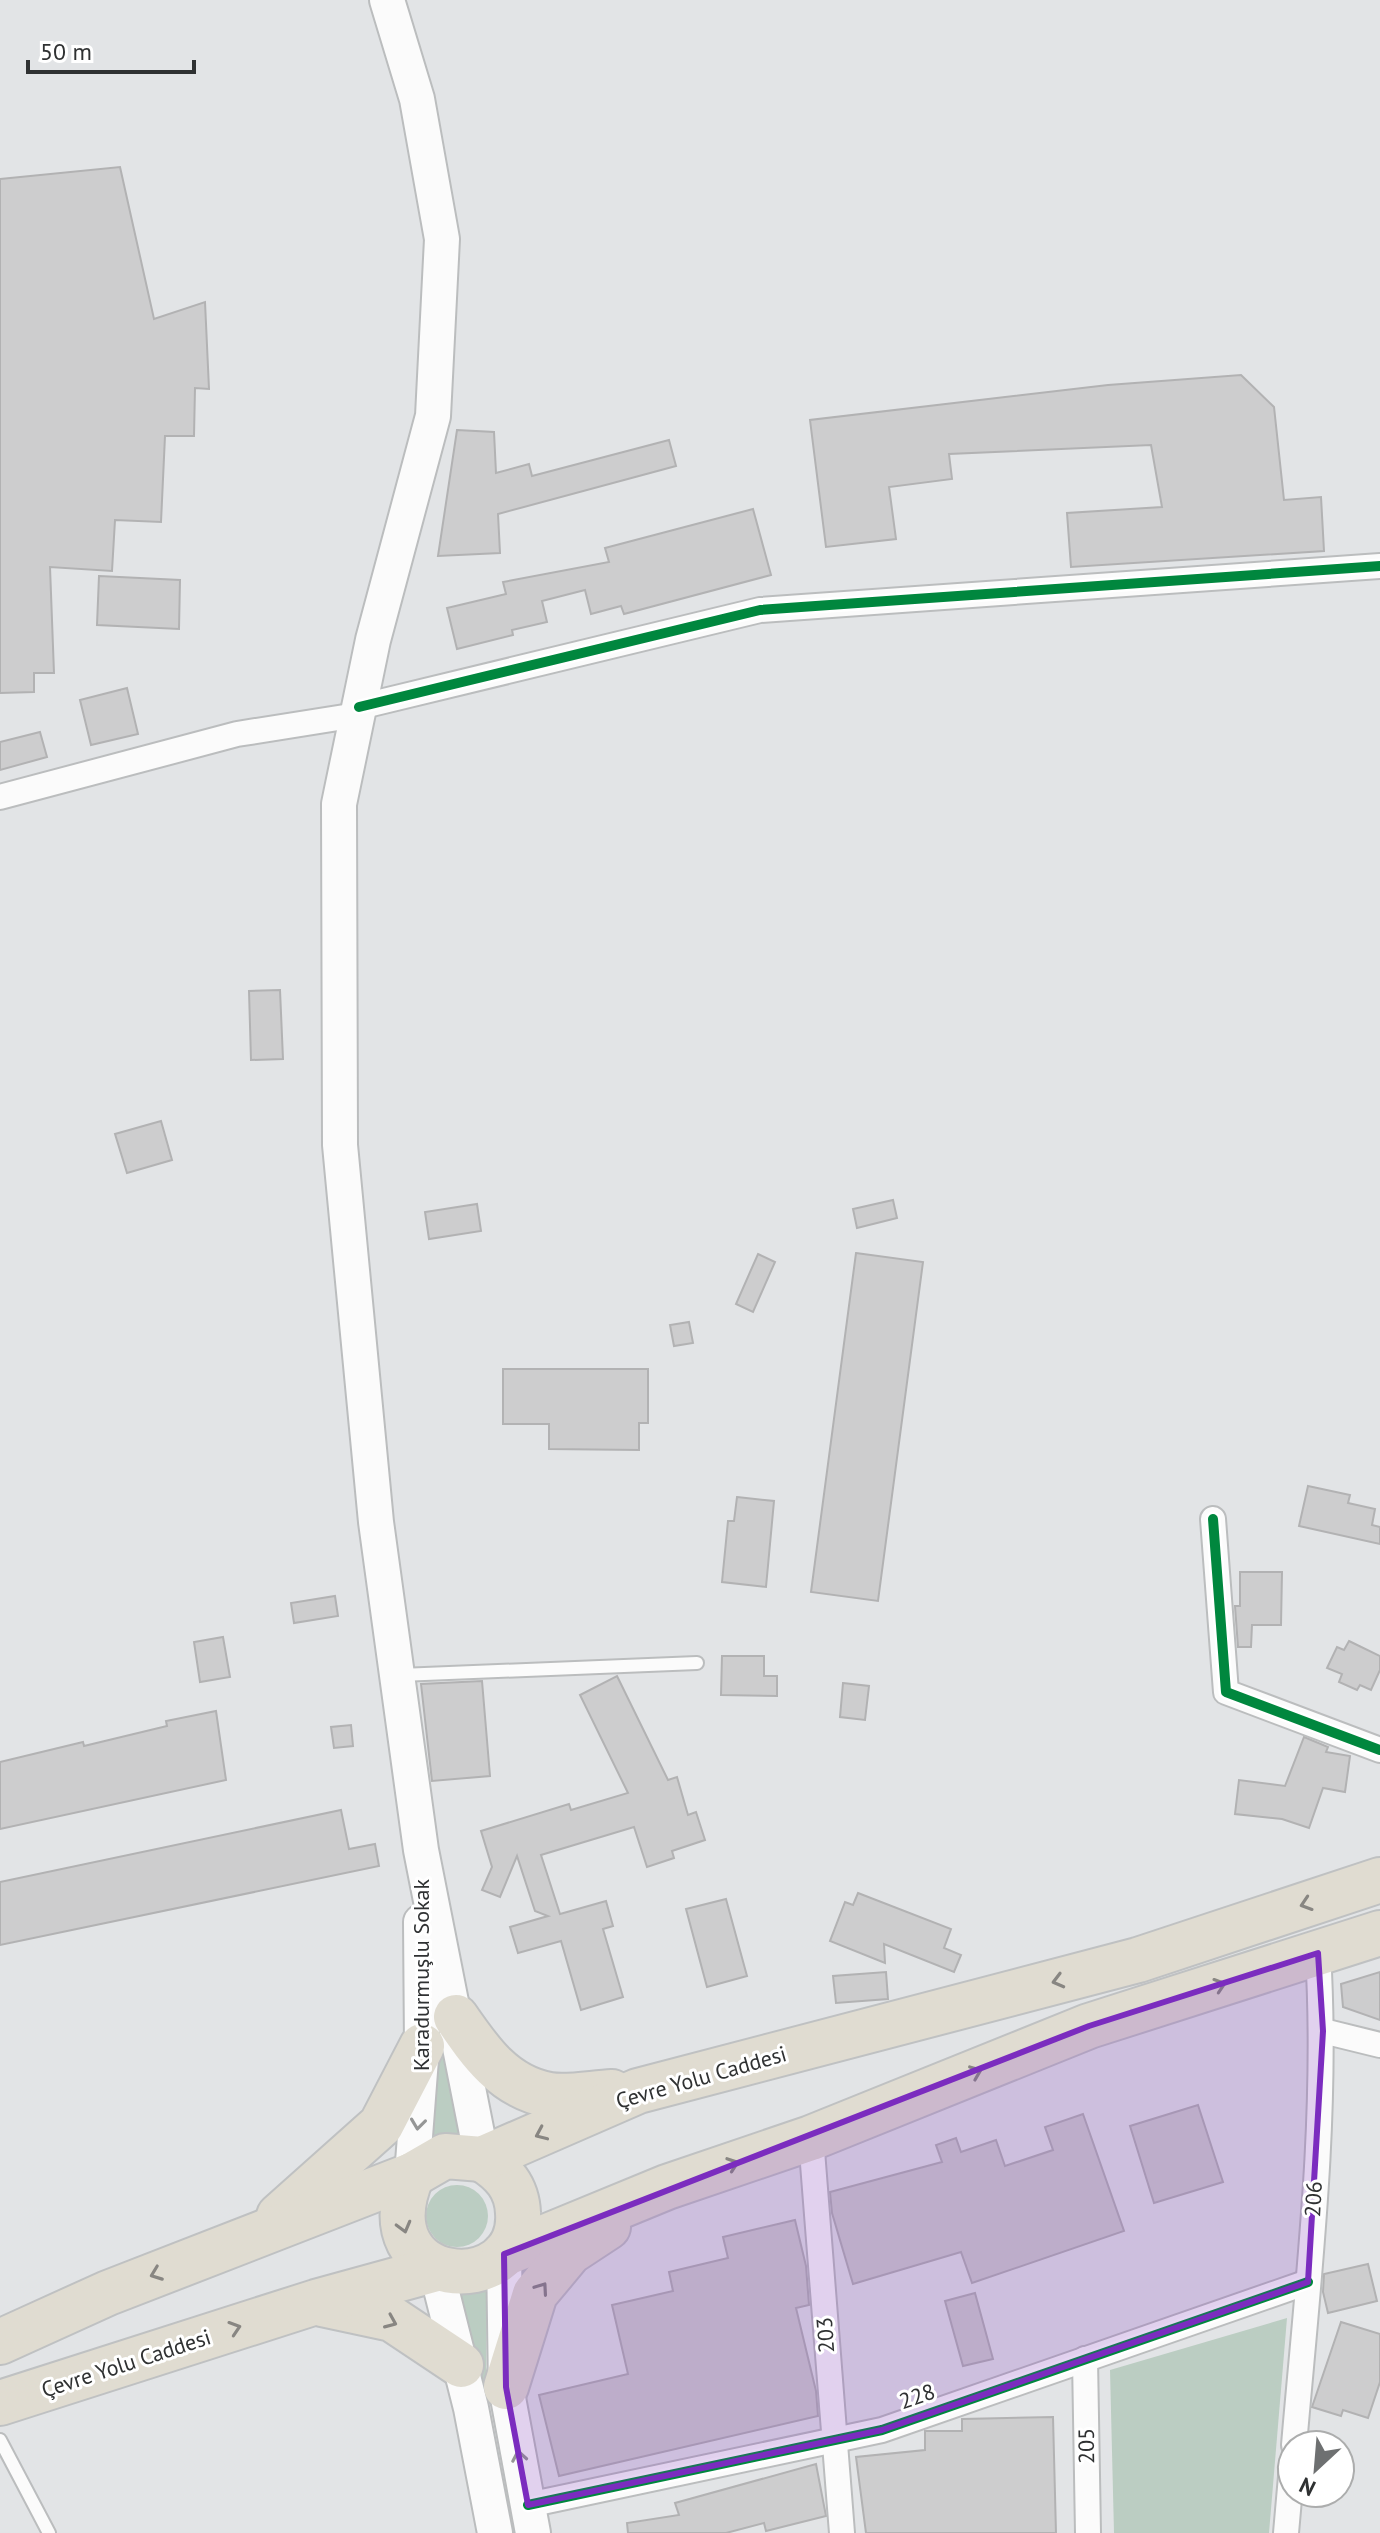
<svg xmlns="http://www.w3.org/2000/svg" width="1380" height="2533" font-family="'PT Sans',sans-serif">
<rect width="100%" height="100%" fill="#e2e4e6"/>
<g fill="#bbcdc2">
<polygon points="446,2050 468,2142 425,2152 433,2053"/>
<circle cx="457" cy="2216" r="31"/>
<polygon points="487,2273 486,2390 480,2392 449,2283"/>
<polygon points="1287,2318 1269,2533 1114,2533 1110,2370"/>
</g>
<g fill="#cdcdce" stroke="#b2b2b3" stroke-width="2">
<polygon points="120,167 154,319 205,302 209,389 195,388 194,436 165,436 161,522 115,520 112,571 50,567 54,673 34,673 34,692 0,693 0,179"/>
<polygon points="1241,375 1274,407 1284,500 1321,497 1324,551 1071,567 1067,513 1162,507 1151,445 949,454 952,479 889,487 896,539 826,547 810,420 1108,385"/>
<polygon points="457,430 494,432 496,473 529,464 532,476 669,440 676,466 498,514 500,553 438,556"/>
<polygon points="753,509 771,575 624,614 621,606 591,614 585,590 542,601 547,622 512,630 513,635 457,649 447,608 506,594 503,582 609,562 605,548"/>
<polygon points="99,576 180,580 179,629 97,625"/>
<polygon points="127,688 138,734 91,745 80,700"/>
<polygon points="40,732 47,757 0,770 0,742"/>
<polygon points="280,990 283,1059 251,1060 249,991"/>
<polygon points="161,1121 172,1160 127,1173 115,1134"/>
<polygon points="893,1200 897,1218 857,1228 853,1209"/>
<polygon points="477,1204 481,1231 429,1239 425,1212"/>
<polygon points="856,1253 923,1262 878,1601 811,1592"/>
<polygon points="758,1254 775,1262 753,1312 736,1304"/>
<polygon points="689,1322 693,1343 674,1346 670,1325"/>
<polygon points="503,1369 648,1369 648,1423 639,1423 639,1450 549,1449 549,1424 503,1424"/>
<polygon points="1308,1486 1350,1495 1348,1503 1375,1509 1372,1525 1380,1527 1380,1544 1299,1526"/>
<polygon points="737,1497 774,1501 766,1587 722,1582 728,1521 734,1521"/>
<polygon points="1240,1572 1282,1572 1281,1625 1252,1625 1251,1647 1238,1647 1235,1606 1240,1606"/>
<polygon points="335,1596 338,1616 294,1623 291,1603"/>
<polygon points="223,1637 230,1677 200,1682 194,1642"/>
<polygon points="1349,1641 1380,1656 1380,1670 1371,1690 1360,1685 1357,1690 1339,1682 1342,1674 1327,1668 1337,1647 1344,1650"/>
<polygon points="722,1656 764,1656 764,1676 777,1676 777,1696 721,1695"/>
<polygon points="617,1676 668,1780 677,1777 688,1815 696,1812 705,1840 672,1851 674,1858 647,1867 634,1827 541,1855 560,1914 606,1901 613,1926 603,1929 623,1997 581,2010 561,1941 518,1953 510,1927 548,1916 535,1911 517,1856 500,1897 482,1890 492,1867 481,1831 569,1804 571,1810 628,1793 580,1695"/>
<polygon points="482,1681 490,1776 432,1781 421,1684"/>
<polygon points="843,1683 869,1686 865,1720 840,1717"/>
<polygon points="216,1711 226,1780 0,1829 0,1762 83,1742 84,1746 167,1726 166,1721"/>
<polygon points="351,1725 353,1746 334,1748 331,1727"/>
<polygon points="1304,1737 1328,1747 1326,1752 1350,1756 1345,1792 1323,1788 1309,1828 1282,1819 1235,1814 1239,1780 1285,1786"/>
<polygon points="341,1810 349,1849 375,1844 379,1866 0,1945 0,1882"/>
<polygon points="858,1893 951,1929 944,1948 961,1955 954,1972 884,1944 885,1963 830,1941 845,1902 853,1905"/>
<polygon points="726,1899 747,1976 707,1987 686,1909"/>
<polygon points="886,1972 888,1999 836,2003 833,1976"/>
<polygon points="1380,1972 1380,2020 1343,2007 1341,1984"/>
<polygon points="1198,2105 1223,2182 1154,2203 1130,2126"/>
<polygon points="1083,2114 1124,2231 972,2283 961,2252 853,2284 832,2213 830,2192 942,2162 936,2145 956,2138 961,2152 996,2140 1005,2166 1053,2150 1045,2127"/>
<polygon points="795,2220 806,2266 809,2305 796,2308 816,2391 818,2416 559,2476 539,2395 628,2374 612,2305 673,2291 669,2272 728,2258 723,2237"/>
<polygon points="1368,2264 1377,2301 1328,2313 1323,2292 1324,2274"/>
<polygon points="975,2293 993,2359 963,2366 945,2301"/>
<polygon points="1341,2322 1380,2334 1380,2382 1368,2418 1343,2410 1341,2416 1312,2407"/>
<polygon points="1053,2417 1056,2533 866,2533 856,2457 925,2450 925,2431 962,2431 962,2419"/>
<polygon points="816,2464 826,2516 766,2531 764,2523 726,2533 628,2533 627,2523 679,2515 675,2503"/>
</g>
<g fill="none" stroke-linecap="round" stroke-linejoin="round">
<g stroke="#bbbdbe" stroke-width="16">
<g id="lane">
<polyline points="400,1675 697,1663"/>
<polyline points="0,2440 49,2533"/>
</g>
</g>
<g stroke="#bbbdbe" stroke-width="28">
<g id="street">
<polyline points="359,707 760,610 1380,566"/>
<polyline points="0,797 237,734 357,715"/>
<polyline points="1213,1519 1226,1692 1380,1750"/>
<polyline points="1323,2031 1380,2045"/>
<polyline points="811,2138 842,2533"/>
<polyline points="1085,2359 1088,2533"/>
<path d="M 1294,2445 C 1308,2282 1328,2117 1318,1953"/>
<polyline points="528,2505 882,2430 1308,2282"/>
<polyline points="1286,2533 1292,2465"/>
</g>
</g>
<g stroke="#bbbdbe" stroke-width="38">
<g id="secondary">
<polyline points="387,0 417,99 442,239 433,416 373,640 339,804 340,1145 376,1522 421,1850 482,2159"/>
<polyline points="412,2175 422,2046 421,1922"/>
<polyline points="504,2254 506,2387 533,2533"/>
<polyline points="436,2269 471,2408 495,2533"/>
</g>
</g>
<g stroke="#bfc1c2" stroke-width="48">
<g id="highway">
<path d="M 456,2017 C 480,2052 504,2087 549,2095 C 568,2098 592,2093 612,2092"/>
<path d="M 412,2175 C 363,2291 524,2301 518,2213 C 517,2187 503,2172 482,2159"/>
<polyline points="279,2216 381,2125 422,2046"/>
<polyline points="504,2254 667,2187 811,2138 1089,2026 1380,1933"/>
<polyline points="322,2304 392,2319 461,2365"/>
<polyline points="0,2342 108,2293 412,2175 445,2156 482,2159 638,2091 1138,1960 1380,1880"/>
<polyline points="506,2387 535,2294 570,2252 608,2227"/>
<polyline points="0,2403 316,2302 436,2269"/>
</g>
</g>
<use href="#lane" stroke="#fbfbfb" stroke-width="12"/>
<use href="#street" stroke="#fbfbfb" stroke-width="24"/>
<use href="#secondary" stroke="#fbfbfb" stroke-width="34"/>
<use href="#highway" stroke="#e0dcd1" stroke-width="44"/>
<g stroke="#fff" stroke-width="15">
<g id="cycleway">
<polyline points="359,707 760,610 1380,566"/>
<polyline points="1213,1519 1226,1692 1380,1750"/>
<polyline points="528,2505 882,2430 1308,2282"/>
</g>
</g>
<use href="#cycleway" stroke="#00873e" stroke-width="10"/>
</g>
<defs><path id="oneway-chevron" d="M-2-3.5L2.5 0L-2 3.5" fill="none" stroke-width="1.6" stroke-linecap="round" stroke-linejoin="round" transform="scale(2)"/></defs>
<g stroke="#888682">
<use href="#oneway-chevron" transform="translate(1306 1904) rotate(162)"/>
<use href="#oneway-chevron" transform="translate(1058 1981) rotate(165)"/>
<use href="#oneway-chevron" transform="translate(1220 1985) rotate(-18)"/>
<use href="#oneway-chevron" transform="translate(976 2072) rotate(-22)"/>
<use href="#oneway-chevron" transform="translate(541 2134) rotate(156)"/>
<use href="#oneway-chevron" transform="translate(733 2164) rotate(-19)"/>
<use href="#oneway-chevron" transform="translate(404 2227) rotate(75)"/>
<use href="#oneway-chevron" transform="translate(156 2274) rotate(159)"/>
<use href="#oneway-chevron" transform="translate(542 2288) rotate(-55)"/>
<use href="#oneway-chevron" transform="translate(391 2322) rotate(23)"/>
<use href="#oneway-chevron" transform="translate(235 2328) rotate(-18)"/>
</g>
<g stroke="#959696">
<use href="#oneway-chevron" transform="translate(418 2124) rotate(97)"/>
<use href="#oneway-chevron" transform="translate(519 2456) rotate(-100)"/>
</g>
<path fill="#7b2cbf" fill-opacity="0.2" stroke="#7b2cbf" stroke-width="6" stroke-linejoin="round" d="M 1318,1953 L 1323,2031 L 1308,2282 L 882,2430 L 528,2505 L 506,2387 L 504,2254 L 1089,2026 Z"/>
<g text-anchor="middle" stroke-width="6" stroke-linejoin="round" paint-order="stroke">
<g font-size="22" fill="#2f3132" stroke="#fff">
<text transform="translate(421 1975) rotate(-90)" y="8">Karadurmuşlu Sokak</text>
<text transform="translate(701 2077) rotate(-16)" y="8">Çevre Yolu Caddesi</text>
<text transform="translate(1313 2199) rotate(-87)" y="8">206</text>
<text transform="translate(825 2335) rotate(-94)" y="8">203</text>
<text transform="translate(126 2363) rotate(-18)" y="8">Çevre Yolu Caddesi</text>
<text transform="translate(917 2396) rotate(-19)" y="8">228</text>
<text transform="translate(1086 2446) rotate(-91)" y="8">205</text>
</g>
</g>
<g transform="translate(1316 2469) rotate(206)"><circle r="38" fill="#ffffff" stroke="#acadad" stroke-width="2"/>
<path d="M0-6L14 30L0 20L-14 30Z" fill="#6e7071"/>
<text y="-12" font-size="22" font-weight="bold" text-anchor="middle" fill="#2f3132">N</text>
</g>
<path d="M28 60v12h166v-12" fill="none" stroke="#2f3132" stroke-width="4"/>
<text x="40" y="60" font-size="24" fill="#2f3132" stroke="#ffffff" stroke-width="6" paint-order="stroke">50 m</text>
</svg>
